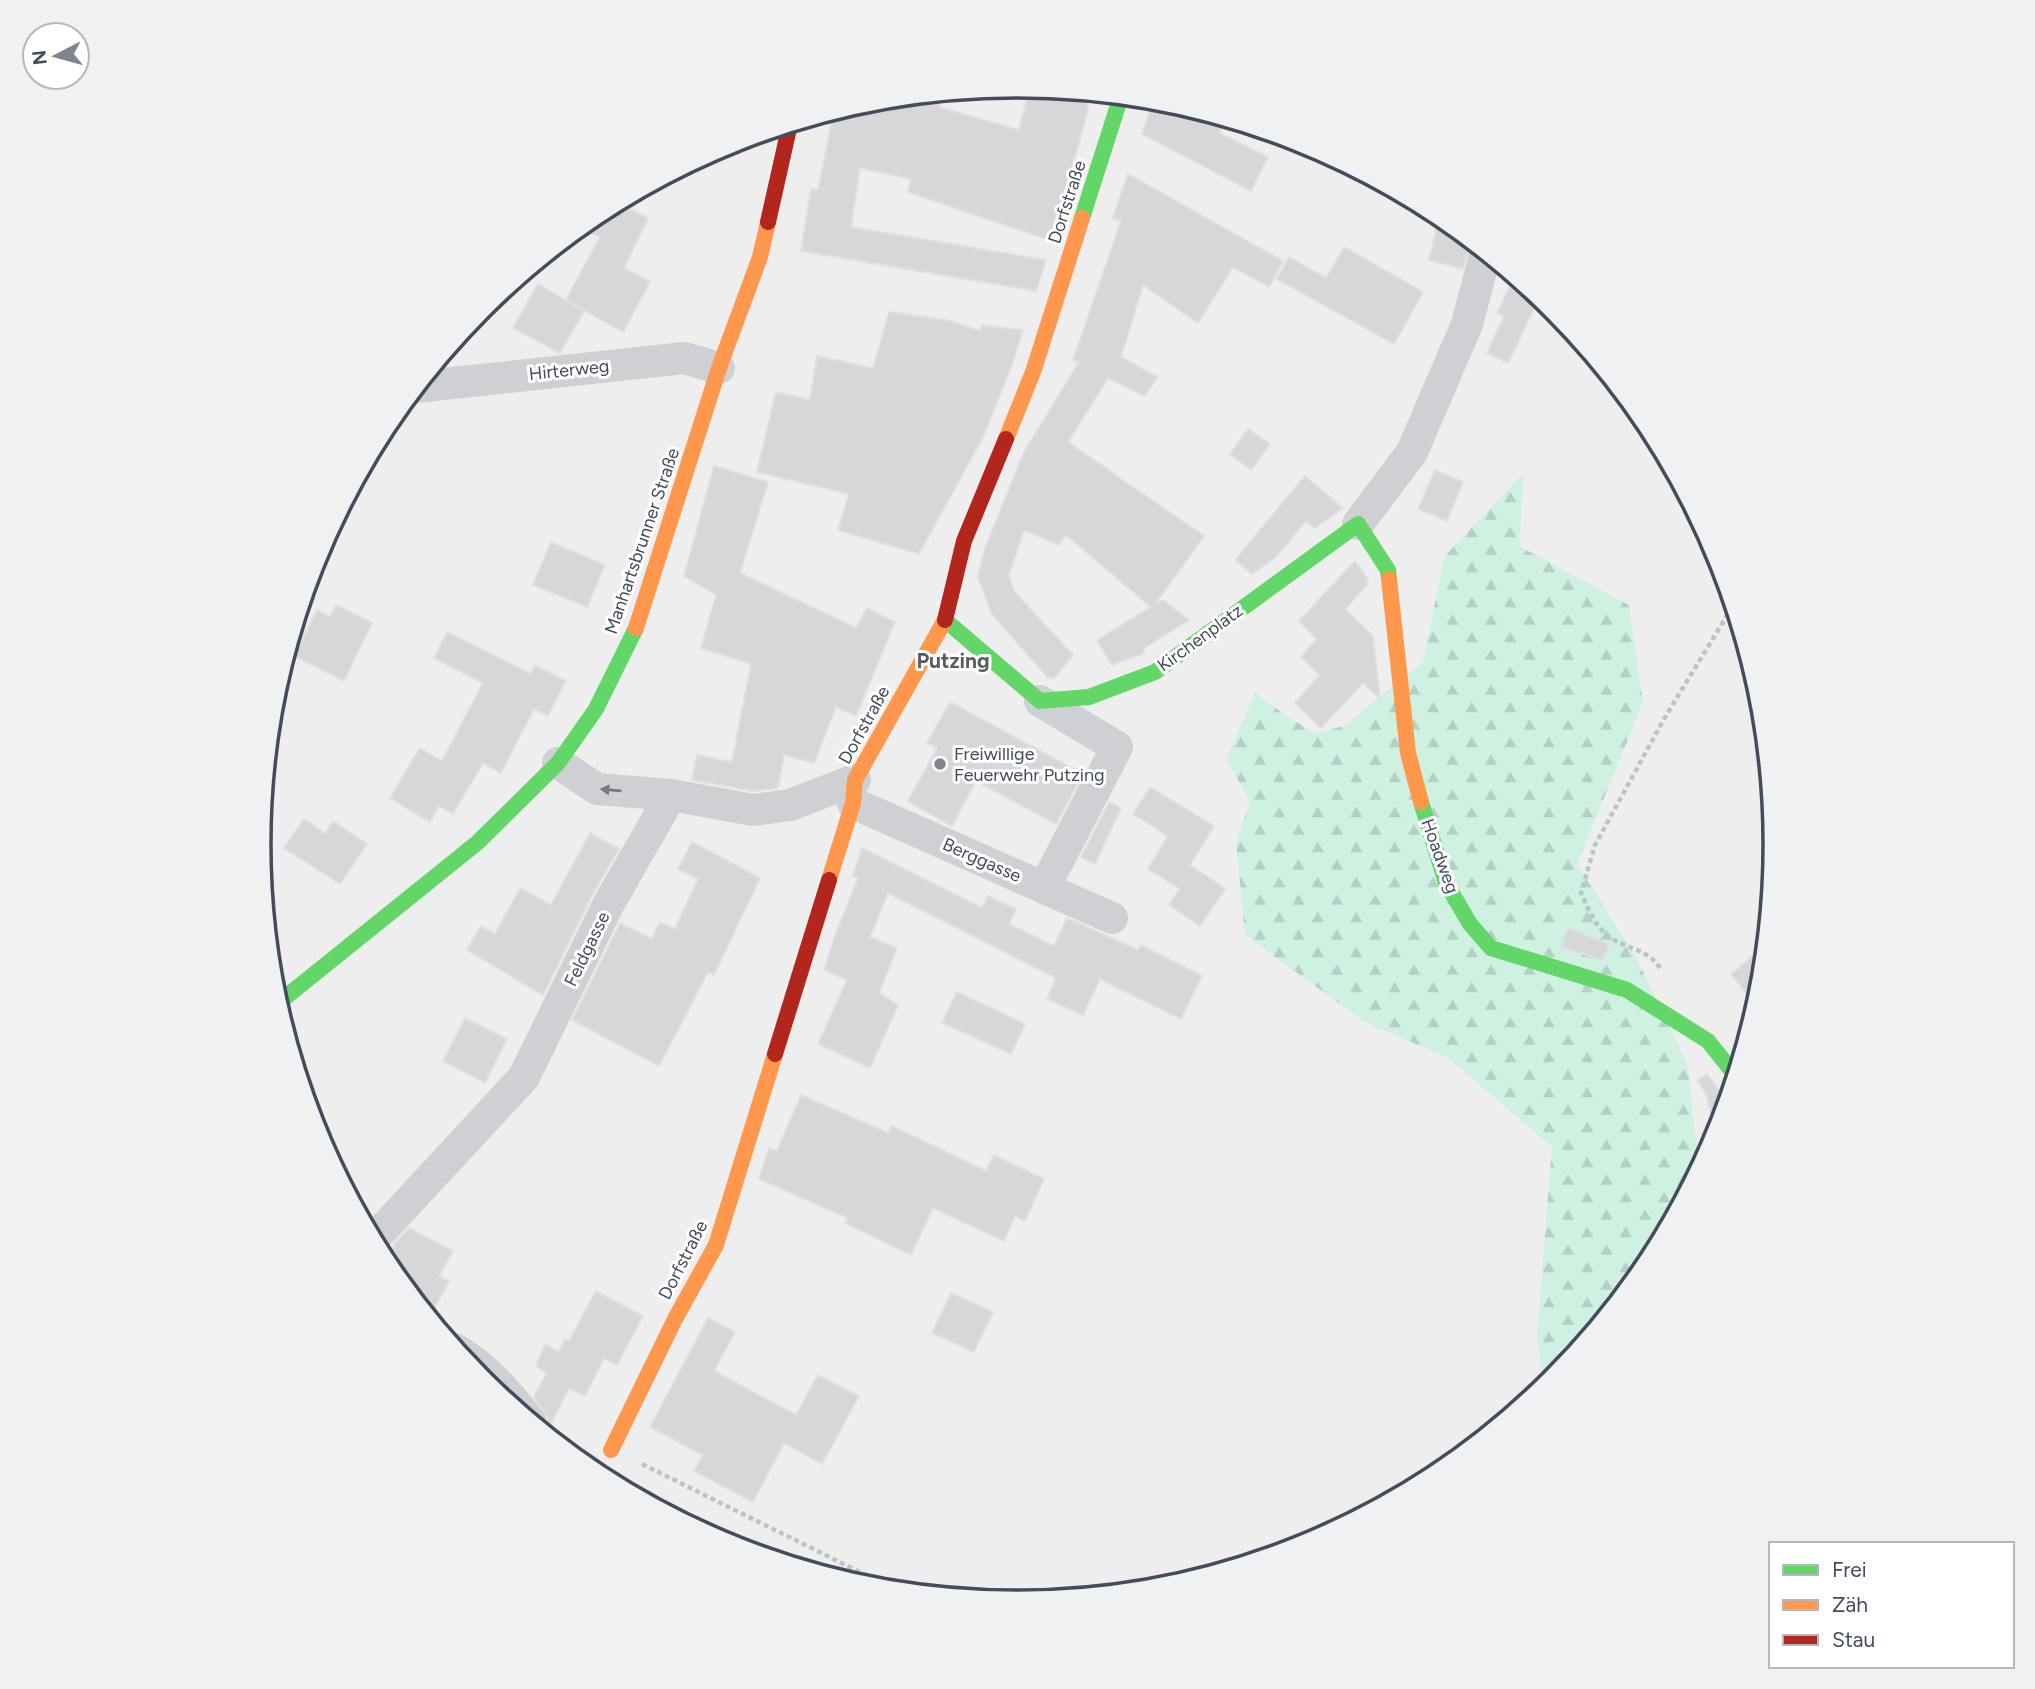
<svg xmlns="http://www.w3.org/2000/svg" width="2035" height="1689" font-family="Figtree,sans-serif">
<defs>
<pattern id="forest-firs" width="22" height="20" patternUnits="userSpaceOnUse" patternTransform="scale(1.75)"><rect width="22" height="20" fill="#cff1e2"/><path d="M5 1l3.5 6h-7zM16 11l3.5 6h-7z" fill="#b3d0c4"/></pattern>
</defs>
<rect width="100%" height="100%" fill="#efeeee"/>
<polygon fill="url(#forest-firs)" points="1524,472 1519,546 1629,605 1643,702 1577,864 1636,957 1688,1065 1699,1171 1648,1266 1554,1381 1543,1390 1537,1334 1552,1147 1447,1057 1366,1023 1245,935 1236,842 1250,801 1226,759 1255,693 1291,719 1315,733 1344,726 1423,662 1444,557"/>
<g fill="#d7d7da" stroke="#e0e0e1" stroke-width="2">
<polygon points="1030,87 1090,93 1086,117 1052,241 908,192 911,179 860,168 851,227 1046,260 1036,291 801,251 811,189 818,190 834,111 870,100 939,93 939,107 1019,130"/>
<polygon points="1154,99 1166,100 1226,119 1219,133 1268,157 1251,191 1142,134"/>
<polygon points="1128,174 1283,261 1269,287 1233,267 1198,323 1143,285 1121,357 1158,377 1144,396 1108,378 1068,442 1204,536 1155,604 1163,600 1189,620 1144,648 1144,653 1112,665 1097,640 1151,607 1066,535 1059,545 1024,530 1009,575 1014,591 1073,655 1054,678 1048,678 992,614 978,577 985,548 1024,452 1079,362 1073,360 1121,221 1113,218"/>
<polygon points="617,203 648,218 624,268 650,282 623,332 566,300 600,237 579,227 596,213"/>
<polygon points="1440,214 1472,241 1463,269 1429,260"/>
<polygon points="1344,247 1423,292 1394,344 1277,279 1289,257 1326,278"/>
<polygon points="1515,276 1540,296 1508,363 1487,353 1504,316 1497,313"/>
<polygon points="538,284 584,311 560,353 513,328"/>
<polygon points="889,312 947,320 980,331 982,325 1023,330 1012,365 984,435 919,554 838,530 849,494 757,472 776,392 810,400 817,356 873,368"/>
<polygon points="1248,429 1270,444 1251,470 1230,454"/>
<polygon points="714,466 768,482 740,573 856,628 867,608 895,622 856,716 836,707 814,763 784,755 778,788 753,791 692,780 697,755 732,762 751,664 701,648 716,595 684,576"/>
<polygon points="1435,470 1463,482 1447,521 1418,509"/>
<polygon points="1305,476 1343,508 1315,528 1306,521 1276,557 1252,574 1235,560"/>
<polygon points="551,542 605,565 587,607 533,585"/>
<polygon points="1355,561 1367,578 1368,584 1345,609 1373,636 1380,699 1363,683 1321,728 1295,703 1320,675 1301,657 1317,639 1299,621"/>
<polygon points="336,605 372,623 344,681 294,656 317,610 330,617"/>
<polygon points="447,632 531,674 535,665 566,681 548,716 534,709 501,773 483,763 453,814 439,806 430,822 390,798 420,748 442,761 483,683 434,658"/>
<polygon points="950,702 1083,774 1056,824 976,781 952,826 908,801 937,748 927,743"/>
<polygon points="1150,787 1214,826 1190,865 1225,889 1200,926 1169,904 1180,889 1148,869 1168,836 1133,814"/>
<polygon points="1109,802 1121,808 1095,864 1081,857"/>
<polygon points="304,819 325,833 333,821 367,844 340,884 284,848"/>
<polygon points="590,833 619,849 591,897 543,995 467,950 481,926 495,934 520,888 551,905"/>
<polygon points="692,842 760,878 714,975 708,972 659,1066 572,1020 620,923 652,939 660,922 675,929 698,879 678,869"/>
<polygon points="862,848 982,908 988,896 1016,909 1009,924 1054,946 1067,918 1138,950 1141,945 1202,976 1181,1019 1100,979 1083,1015 1047,999 1056,978 888,893 870,937 897,948 879,993 898,1005 870,1068 818,1044 847,980 824,970 836,933 858,878 853,876"/>
<polygon points="1568,928 1609,944 1603,960 1561,947"/>
<polygon points="1766,946 1762,993 1757,1007 1731,974"/>
<polygon points="957,992 1025,1024 1011,1054 942,1023"/>
<polygon points="465,1018 507,1039 485,1083 443,1061"/>
<polygon points="1707,1074 1719,1090 1730,1097 1717,1137 1706,1094 1697,1080"/>
<polygon points="801,1095 888,1133 892,1126 986,1171 994,1155 1044,1179 1025,1221 1015,1216 1004,1241 933,1208 911,1255 845,1223 848,1218 759,1179 769,1148 777,1151"/>
<polygon points="409,1228 453,1251 439,1276 449,1281 429,1318 385,1263 396,1242"/>
<polygon points="596,1291 643,1316 617,1365 604,1358 585,1396 569,1388 547,1431 548,1418 534,1397 547,1373 536,1366 545,1344 559,1352 565,1339 569,1341"/>
<polygon points="951,1293 993,1312 974,1352 932,1333"/>
<polygon points="708,1318 735,1332 714,1371 796,1415 818,1375 859,1396 822,1464 784,1443 753,1502 694,1471 703,1455 650,1427"/>
</g>
<g fill="none" stroke-linecap="round" stroke-linejoin="round">
<g stroke="#b8c6c4" stroke-width="4.5" stroke-dasharray="5 3.5" stroke-linecap="butt">
<path d="M 1660,968 C 1648,949 1626,949 1608,936 C 1595,926 1588,908 1581,893 L 1595,845 L 1664,719 L 1734,604"/>
<polyline points="642,1464 900,1592"/>
</g>
<g stroke="#ced0d4" stroke-width="32">
<polyline points="416,387 684,358 719,368"/>
<polyline points="1358,524 1412,452 1467,324 1486,252"/>
<polyline points="1040,701 1117,747 1044,888"/>
<polyline points="558,763 597,789 671,795"/>
<polyline points="853,803 1112,918"/>
<polyline points="373,1240 524,1077 608,905 671,795 753,810 790,805 855,780"/>
<path d="M 455,1349 C 484,1365 510,1395 530,1421"/>
</g>
<g stroke="#63d668" stroke-width="16">
<polyline points="1082,218 1121,96"/>
<polyline points="945,620 1040,701 1089,697 1155,672 1358,524 1388,570 1389,579"/>
<polyline points="1421,802 1446,883 1470,924 1491,948 1627,990 1708,1041 1736,1076"/>
<polyline points="277,1004 477,843 558,763 596,709 636,628"/>
</g>
<g stroke="#ff974d" stroke-width="16">
<polyline points="1006,439 1033,372 1082,218"/>
<polyline points="1389,579 1408,753 1421,802"/>
<polyline points="636,628 719,368 760,257 768,222"/>
<polyline points="829,880 853,803 855,780 945,620"/>
<polyline points="611,1450 675,1319 716,1245 775,1054"/>
</g>
<g stroke="#b3261e" stroke-width="16">
<polyline points="768,222 790,124"/>
<polyline points="945,620 964,541 1006,439"/>
<polyline points="775,1054 829,880"/>
</g>
</g>
<defs><path id="oneway-solid" d="M-6-.8H1V-3.2L6.5 0L1 3.2V.8H-6Z" transform="scale(1.75)"/></defs>
<use fill="#747a86" href="#oneway-solid" transform="translate(611 790) rotate(-175)"/>
<circle fill="#7f858f" stroke="#fff" stroke-width="2.5" cx="940" cy="764" r="7"/>
<g text-anchor="middle" stroke-width="6" stroke-linejoin="round" paint-order="stroke">
<g font-size="18" fill="#434c5c" stroke="#fff">
<text transform="translate(1067 202) rotate(-72)" y="6">Dorfstraße</text>
<text transform="translate(569 370) rotate(-6)" y="6">Hirterweg</text>
<text transform="translate(642 541) rotate(-71)" y="6">Manhartsbrunner Straße</text>
<text transform="translate(1200 638) rotate(-36)" y="6">Kirchenplatz</text>
<text transform="translate(864 725) rotate(-61)" y="6">Dorfstraße</text>
<text transform="translate(1440 856) rotate(70)" y="6">Hoadweg</text>
<text transform="translate(982 860) rotate(24)" y="6">Berggasse</text>
<text transform="translate(587 949) rotate(-64)" y="6">Feldgasse</text>
<text transform="translate(683 1260) rotate(-63)" y="6">Dorfstraße</text>
</g>
<g font-size="18" fill="#434c5c" stroke="#fff" text-anchor="start">
<text x="954" y="760">Freiwillige<tspan x="954" dy="21">Feuerwehr Putzing</tspan></text>
</g>
<g font-size="21" font-weight="bold" fill="#595c63" stroke="#fff">
<text x="953" y="668">Putzing</text>
</g>
</g>
<path d="M0 0H2035V1689H0ZM271 844a746 746 0 1 1 1492 0a746 746 0 1 1-1492 0Z" fill="#f0f1f2" fill-rule="evenodd"/>
<path fill="none" stroke="#434c5c" stroke-width="3.5" d="M271 844a746 746 0 1 1 1492 0a746 746 0 1 1-1492 0Z"/>
<rect x="1769" y="1542" width="245" height="126" fill="#ffffff" stroke="#b4b7be" stroke-width="2"/>
<rect x="1783" y="1565" width="35" height="10" fill="#63d668" stroke="#b4b7be" stroke-width="2"/>
<text x="1832" y="1577" font-size="21" fill="#434c5c">Frei</text>
<rect x="1783" y="1600" width="35" height="10" fill="#ff974d" stroke="#b4b7be" stroke-width="2"/>
<text x="1832" y="1612" font-size="21" fill="#434c5c">Zäh</text>
<rect x="1783" y="1635" width="35" height="10" fill="#b3261e" stroke="#b4b7be" stroke-width="2"/>
<text x="1832" y="1647" font-size="21" fill="#434c5c">Stau</text>
<g transform="translate(56 56) rotate(264)"><circle r="33" fill="#ffffff" stroke="#b4b7be" stroke-width="2"/>
<path d="M0-5L12 26L0 18L-12 26Z" fill="#7f858f"/>
<text y="-10" font-size="19" font-weight="bold" text-anchor="middle" fill="#434c5c">N</text>
</g>
</svg>
